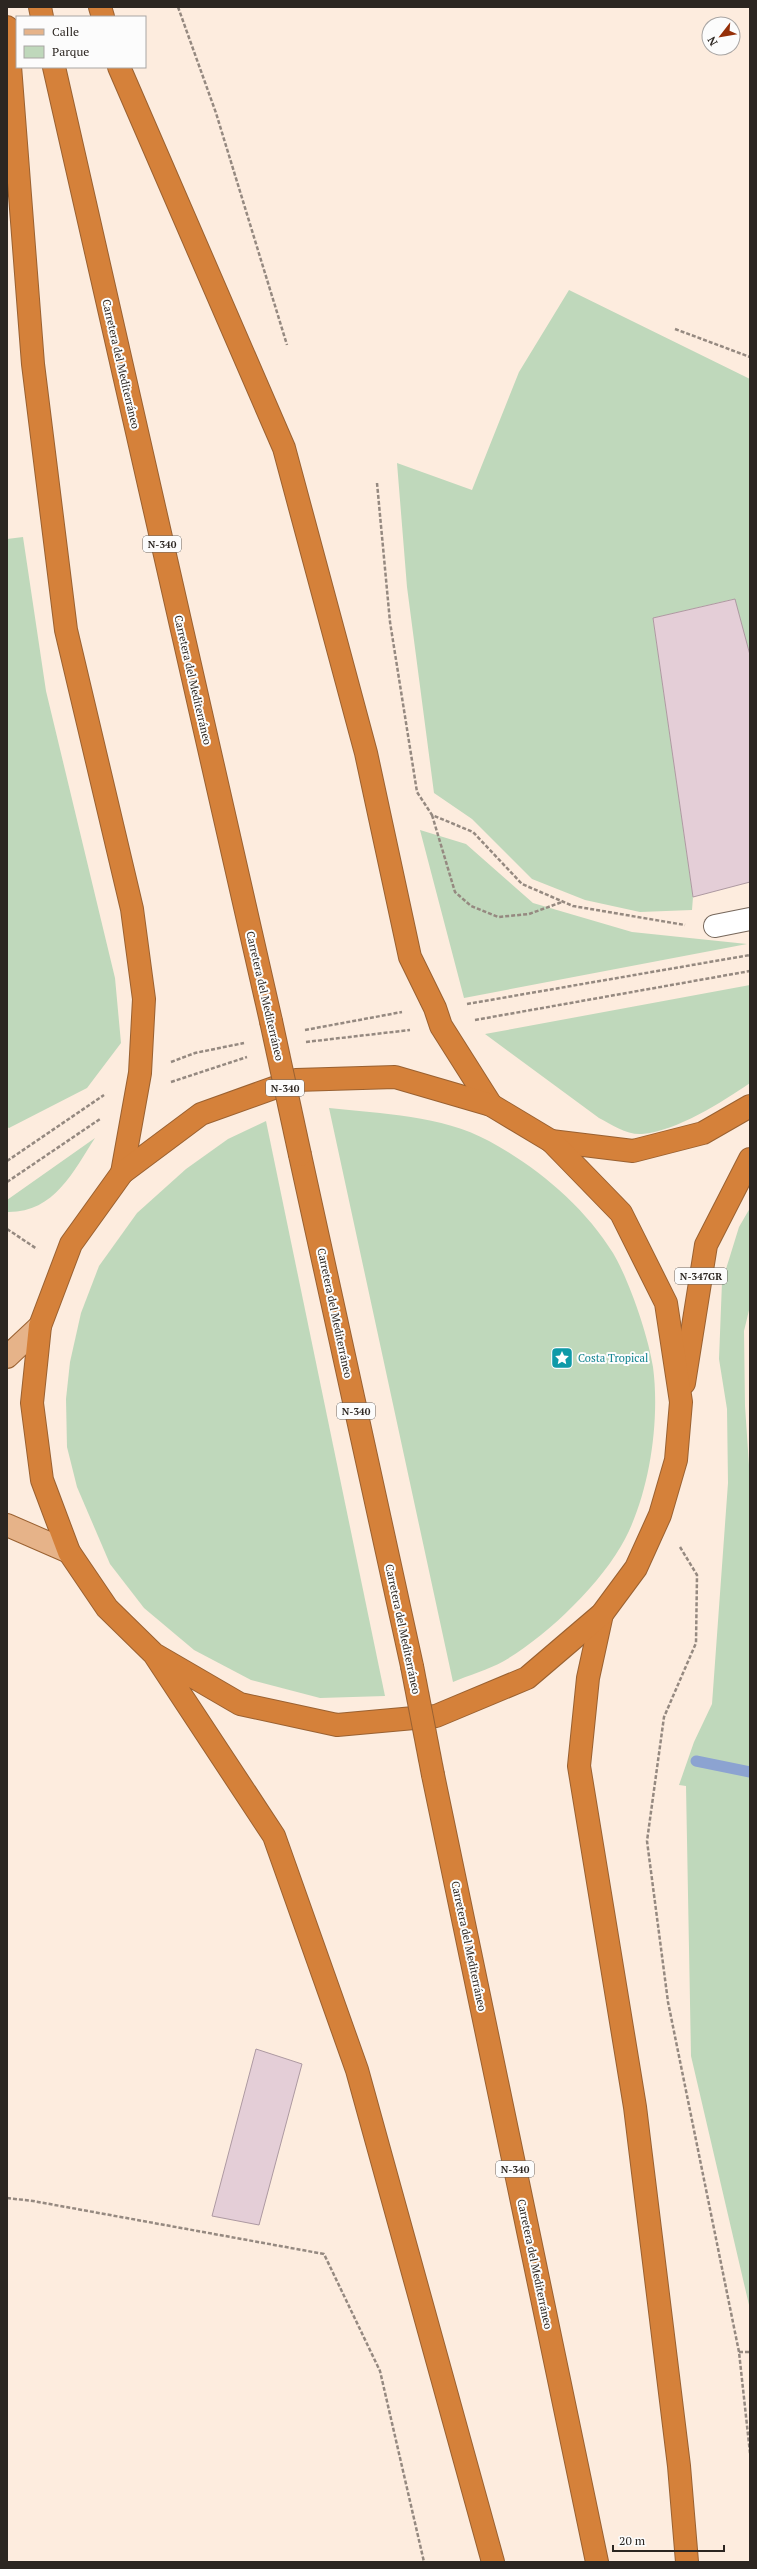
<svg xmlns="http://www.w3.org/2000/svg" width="757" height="2569" font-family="'PT Serif',serif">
<rect width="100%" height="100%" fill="#fdecde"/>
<g fill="#bfd8bb">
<polygon points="569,290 750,379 750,655 734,599 653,618 693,897 692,910 640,912 585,900 532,879 472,819 434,793 407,587 397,463 472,490 519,372"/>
<polygon points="23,537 46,691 115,978 121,1043 87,1088 9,1128 7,1127 7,539"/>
<polygon points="420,830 466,844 533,903 632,932 747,944 464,998"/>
<path d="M 750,985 L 750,1083 C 722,1102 677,1131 642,1134 C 627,1135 612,1125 599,1118 L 485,1034 Z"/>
<path d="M 329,1108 C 382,1114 441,1115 489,1141 C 537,1167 584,1206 613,1253 C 629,1280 648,1335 653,1367 C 660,1420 650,1491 625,1539 C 602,1583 547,1636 504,1661 C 488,1670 469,1675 453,1682 Z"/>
<polygon points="266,1121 385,1696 320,1698 251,1680 194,1650 144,1608 110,1564 77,1487 67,1447 66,1399 70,1362 81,1313 99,1266 137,1213 186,1169 228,1139"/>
<path d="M 95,1138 C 73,1172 54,1213 7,1212 L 7,1200 Z"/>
<polygon points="750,1208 750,1306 744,1331 745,1406 750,1480 749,2305 691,2056 686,1786 679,1785 694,1742 712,1704 728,1483 727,1409 719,1359 722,1282 739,1227"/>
</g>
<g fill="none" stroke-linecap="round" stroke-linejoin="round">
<polyline stroke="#8ca3d1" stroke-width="11" points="696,1761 750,1772"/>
</g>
<g fill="#e4ced7" stroke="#ad99a1">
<polygon points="735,599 750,655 750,882 693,897 653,618"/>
<polygon points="256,2049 302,2064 259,2225 212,2216"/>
</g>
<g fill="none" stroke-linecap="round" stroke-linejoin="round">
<g stroke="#76675b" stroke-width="24">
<polyline id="minor" points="715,926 750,919"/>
</g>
<g stroke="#9a6131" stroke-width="24">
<g id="major">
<polyline points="7,1357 40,1326"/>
<polyline points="7,1525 69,1552"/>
</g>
</g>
<g stroke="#9a6131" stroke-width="24">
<g id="highway">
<polyline points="40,7 42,17"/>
<polyline points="100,7 103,17"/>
<polyline points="7,27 33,364 66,630 132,909 144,999 140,1073 122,1173"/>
<polyline points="54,67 271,1021"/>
<polyline points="119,67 284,448 366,753 410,957 435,1008 441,1026 491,1105"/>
<polyline points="551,1141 633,1151 703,1133 750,1106"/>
<polyline points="300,1155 412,1666"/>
<polyline points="684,1383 706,1245 750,1159"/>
<polyline points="602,1614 588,1678 579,1766 635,2107 679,2466 687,2562"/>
<polyline points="154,1654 240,1704 337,1725 436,1716 527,1678 602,1614 636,1568 660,1515 676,1460 681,1402 666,1303 621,1213 551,1141 491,1105 395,1077 296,1080 201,1114 122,1173 71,1244 40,1326 32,1403 42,1480 69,1552 107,1608 154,1654 274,1836 357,2070 493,2562"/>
<polyline points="433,1775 597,2562"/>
</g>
</g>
<g stroke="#958980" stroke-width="2.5" stroke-dasharray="4 2" stroke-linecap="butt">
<polyline points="178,7 216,113 287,345"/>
<polyline points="675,329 750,357"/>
<polyline points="377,483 390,622 417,792 432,815 473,832 522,884 573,906 685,925"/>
<polyline points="432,815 455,892 471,906 498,917 529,914 562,902"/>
<polyline points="467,1004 750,955"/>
<polyline points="475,1020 750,971"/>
<polyline points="305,1030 402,1012"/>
<polyline points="306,1042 410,1030"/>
<polyline points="171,1062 195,1053 244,1043"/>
<polyline points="171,1082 247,1057"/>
<polyline points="7,1161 104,1095"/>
<polyline points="7,1182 100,1119"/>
<polyline points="7,1229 37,1249"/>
<polyline points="680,1547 697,1575 696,1643 664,1717 647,1841 668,2002 739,2352 750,2453"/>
<polyline points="7,2198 33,2201 324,2254 380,2371 424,2562"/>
<polyline points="739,2352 750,2352"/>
</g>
<use href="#minor" stroke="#fff" stroke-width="22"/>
<use href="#major" stroke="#e6b389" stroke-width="22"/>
<use href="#highway" stroke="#d5813a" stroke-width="22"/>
<g stroke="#9a6131" stroke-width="24" stroke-linecap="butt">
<g id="highway-bridge">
<polyline points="271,1021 300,1155"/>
<polyline points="412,1666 433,1775"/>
</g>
</g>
<use href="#highway-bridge" stroke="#d5813a" stroke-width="22"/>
</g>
<defs>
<g id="sight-square" transform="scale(1.15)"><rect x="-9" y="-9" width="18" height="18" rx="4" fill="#0f9aa8" stroke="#fcfcfc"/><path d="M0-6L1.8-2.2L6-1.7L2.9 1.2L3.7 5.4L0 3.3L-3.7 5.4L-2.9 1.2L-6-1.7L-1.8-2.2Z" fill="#fff"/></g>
</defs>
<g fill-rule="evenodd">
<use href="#sight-square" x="562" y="1358"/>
</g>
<g text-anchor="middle" stroke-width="4" stroke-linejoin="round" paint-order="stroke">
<g fill="#fcfcfc" stroke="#6a6663" stroke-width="1">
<rect x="143" y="536" width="38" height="16" rx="3"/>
<rect x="266" y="1080" width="38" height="16" rx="3"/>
<rect x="675" y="1268" width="52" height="16" rx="3"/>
<rect x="337" y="1403" width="38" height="16" rx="3"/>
<rect x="496" y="2161" width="38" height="16" rx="3"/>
</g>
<g font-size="10" font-weight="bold" fill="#2c2621">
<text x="162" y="548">N-340</text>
<text x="285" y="1092">N-340</text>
<text x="701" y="1280">N-347GR</text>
<text x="356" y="1415">N-340</text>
<text x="515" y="2173">N-340</text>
</g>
<g font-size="11" fill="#2c2621" stroke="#fcfcfc">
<text transform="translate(121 364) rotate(77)" y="4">Carretera del Mediterráneo</text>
<text transform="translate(193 680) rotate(77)" y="4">Carretera del Mediterráneo</text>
<text transform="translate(265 996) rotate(77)" y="4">Carretera del Mediterráneo</text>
<text transform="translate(335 1313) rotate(78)" y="4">Carretera del Mediterráneo</text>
<text transform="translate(403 1629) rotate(78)" y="4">Carretera del Mediterráneo</text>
<text transform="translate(469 1946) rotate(78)" y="4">Carretera del Mediterráneo</text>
<text transform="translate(535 2264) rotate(78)" y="4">Carretera del Mediterráneo</text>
</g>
<g font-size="11" fill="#0d838f" stroke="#fcfcfc" text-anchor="start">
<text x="578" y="1362">Costa Tropical</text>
</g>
</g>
<rect width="757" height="2569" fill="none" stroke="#2c2621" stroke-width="16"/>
<rect x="16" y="16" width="130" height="52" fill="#fcfcfc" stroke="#a9a6a4"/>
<rect x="24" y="29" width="20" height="6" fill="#e6b389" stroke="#a9a6a4"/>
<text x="52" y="36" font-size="12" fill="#2c2621">Calle</text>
<rect x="24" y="46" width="20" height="12" fill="#bfd8bb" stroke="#a9a6a4"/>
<text x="52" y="56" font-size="12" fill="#2c2621">Parque</text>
<g transform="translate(721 36) rotate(239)"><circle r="19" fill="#fcfcfc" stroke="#a9a6a4"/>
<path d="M0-3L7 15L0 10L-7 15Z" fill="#952f08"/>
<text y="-6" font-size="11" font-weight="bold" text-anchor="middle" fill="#2c2621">N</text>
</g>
<path d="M613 2545v6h111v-6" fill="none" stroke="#2c2621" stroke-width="2"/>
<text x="619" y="2545" font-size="12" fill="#2c2621" stroke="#fcfcfc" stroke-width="3" paint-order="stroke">20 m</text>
</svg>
